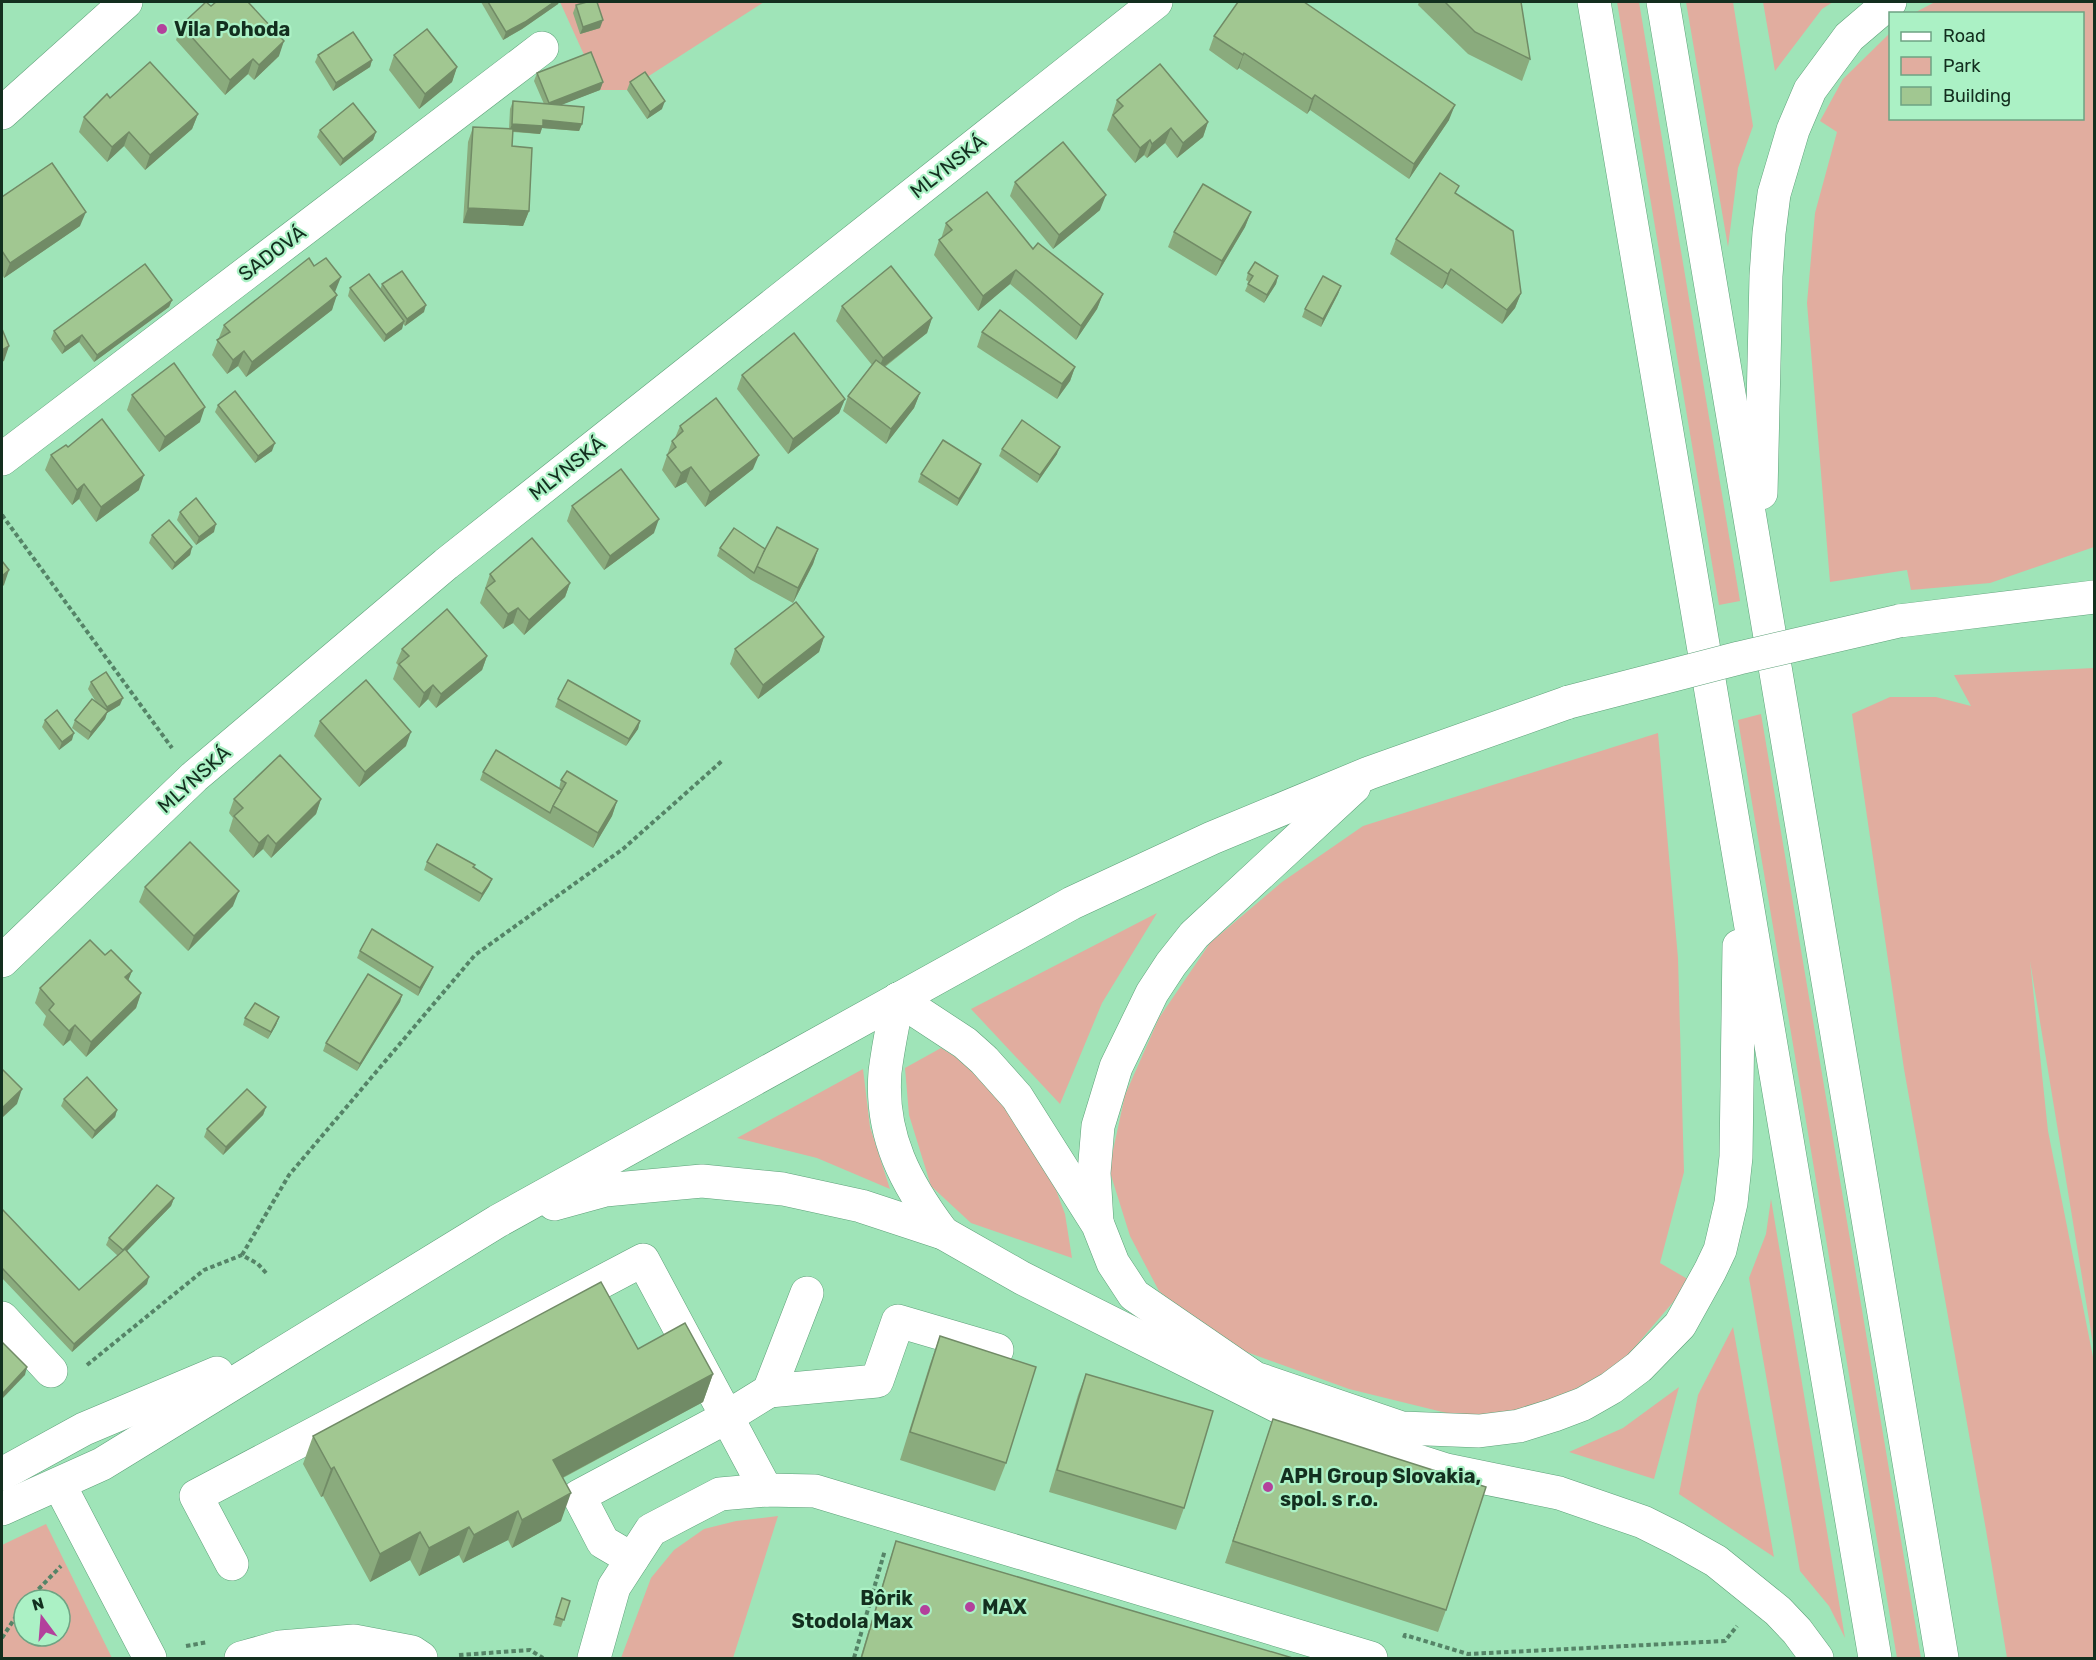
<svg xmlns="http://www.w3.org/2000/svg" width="2096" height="1660" font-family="Rubik,sans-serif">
<rect width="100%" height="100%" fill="#9fe4b8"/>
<g fill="#e1ad9f" fill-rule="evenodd">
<polygon points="560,2 764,2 627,90 600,90"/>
<polygon points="1617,2 1639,2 1740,601 1719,605"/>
<polygon points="1686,2 1733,2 1753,126 1738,168 1728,247"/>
<polygon points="1763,2 1833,2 1822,9 1775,71"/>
<polygon points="1935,2 2094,2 2094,547 1990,583 1911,590 1907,570 1830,582 1807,303 1815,213 1837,132 1820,121 1843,79 1890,33 1890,118 2082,118 2082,14 1914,13"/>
<polygon points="2094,668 2094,1229 2093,1229 2094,1350 2030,961 2048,1131 2094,1362 2094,1658 2007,1658 1986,1530 1904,1069 1852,714 1890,697 1936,697 1971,706 1954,675"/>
<polygon points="1761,714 1921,1658 1897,1658 1738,720"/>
<polygon points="1658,733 1678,958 1684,1172 1660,1263 1691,1281 1617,1368 1549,1402 1475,1420 1349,1389 1219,1342 1159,1291 1130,1236 1109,1169 1125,1095 1159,1018 1210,943 1282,882 1363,826"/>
<polygon points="1157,913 1102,1003 1060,1104 971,1009"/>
<polygon points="941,1048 972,1067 1009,1109 1043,1155 1065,1214 1072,1258 971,1223 931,1186 909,1115 905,1068"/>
<polygon points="863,1069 870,1127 890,1189 817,1158 737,1138"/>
<polygon points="1771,1199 1845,1638 1829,1606 1800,1571 1749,1278 1766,1234"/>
<polygon points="1733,1327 1774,1557 1679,1494 1698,1395"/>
<polygon points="1679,1387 1654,1479 1569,1452 1623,1428"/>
<polygon points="778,1516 733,1658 621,1658 651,1578 674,1550 704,1529 736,1521"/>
<path d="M 46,1524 L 112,1658 L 2,1658 L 2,1545 ZM 24,1600 L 60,1600 L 60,1636 L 24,1636 Z"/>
</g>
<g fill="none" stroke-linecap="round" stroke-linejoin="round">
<g stroke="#5ea179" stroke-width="34">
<g id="minor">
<polyline points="2,113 126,2"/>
<polyline points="2,459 542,48"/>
<polyline points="2,961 194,777 446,564 1156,2"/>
<polyline points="2,1318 51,1371"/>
<polyline points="769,1391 877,1381 898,1321 997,1350"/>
<polyline points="59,1484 150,1658"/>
<polyline points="632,1559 603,1542 579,1496 727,1417 766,1490"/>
<polyline points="232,1564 196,1496 643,1260 727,1417 769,1391 807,1293"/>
<polyline points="241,1658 280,1647 354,1641 412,1652 421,1658"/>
<polyline points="594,1658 614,1587 651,1530 720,1494 766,1490 815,1491 1371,1658"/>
</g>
</g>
<g stroke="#5ea179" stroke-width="34">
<g id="major">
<polyline points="1594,2 1875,1658"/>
<polyline points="1663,2 1942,1658"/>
<polyline points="1761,493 1766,276 1769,233 1774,194 1793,130 1810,90 1849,37 1890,2"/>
<polyline points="1899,621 2094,597"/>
<polyline points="898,999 965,1043 984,1060 1017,1097 1098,1225 1113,1263 1134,1295 1255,1378 1402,1428 1479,1431 1519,1426 1554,1415 1583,1404 1611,1388 1639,1367 1680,1325 1710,1271 1720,1250 1731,1203 1736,1157 1739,946"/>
<path d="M 898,999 C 893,1023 888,1048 885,1072 C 880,1136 906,1184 943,1233"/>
<polyline points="554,1204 605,1190 702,1181 783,1189 861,1206 943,1233 1022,1278 1333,1434 1446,1470 1559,1493 1643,1522 1677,1539 1716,1561 1778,1611 1797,1631 1817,1658"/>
<polyline points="1097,1222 1094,1173 1098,1126 1116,1067 1152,993 1171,964 1194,935 1354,787"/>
<polyline points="2,1474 84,1429 217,1373"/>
<polyline points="2,1509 102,1464 498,1221 1072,903 1212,838 1369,773 1569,702"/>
</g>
</g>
<g stroke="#558467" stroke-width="4" stroke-dasharray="4.5 3" stroke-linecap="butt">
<polyline points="2,515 172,748"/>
<polyline points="242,1255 289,1175 475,955 623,849 723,760"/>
<polyline points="87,1365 204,1270 242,1255 258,1264 267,1274"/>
<polyline points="28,1600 61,1566"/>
<polyline points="2,1638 24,1604"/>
<polyline points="1404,1638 1405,1635 1468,1654 1725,1641 1737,1626"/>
<polyline points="186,1646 208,1642"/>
<polyline points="459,1655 530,1650 543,1658"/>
<polyline points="854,1658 885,1550"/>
</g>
<use href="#minor" stroke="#fff" stroke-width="33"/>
<use href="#major" stroke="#fff" stroke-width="33"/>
<g stroke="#5ea179" stroke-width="34" stroke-linecap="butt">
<polyline id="major-bridge" points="1569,702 1739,658 1899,621"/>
</g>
<use href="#major-bridge" stroke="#fff" stroke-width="33"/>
</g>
<g fill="#8aab7d">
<polygon points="481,2 559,2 558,4 522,29 503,40"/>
<polygon points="1419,2 1521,2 1530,59 1522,81 1468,54 1418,5"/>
<polygon points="576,5 600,28 580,34 573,13"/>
<polygon points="181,25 279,56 254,80 248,74 225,95 176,40"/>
<polygon points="1214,36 1449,120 1409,179 1310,110 1307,114 1239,68 1237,70 1209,50"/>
<polygon points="318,55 372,60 370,67 333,91 315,62"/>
<polygon points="394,55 457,67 452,82 419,109 389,70"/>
<polygon points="537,73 603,82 600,90 560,105 582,124 579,131 542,128 540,134 513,132 512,146 529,211 523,226 463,223 468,142 473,127 509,129 510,109 513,101 544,104 534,81"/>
<polygon points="630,82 662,109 647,119 627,90"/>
<polygon points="1117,100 1208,122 1203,137 1177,158 1165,143 1147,158 1144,155 1135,163 1107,130"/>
<polygon points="198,114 192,129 145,170 124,146 107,162 79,132 84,117"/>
<polygon points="320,130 376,132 373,140 340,166 317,137"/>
<polygon points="1015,182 1100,210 1053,249 1010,196"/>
<polygon points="1456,194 1521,293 1515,308 1502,324 1446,284 1442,289 1390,254 1396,239"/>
<polygon points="2,197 80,226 4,278 2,274"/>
<polygon points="1251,212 1245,227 1216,276 1168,247 1174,232"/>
<polygon points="946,223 1033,249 1103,294 1097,309 1076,340 1010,284 978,311 934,255 939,240 941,239"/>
<polygon points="314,266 335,292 332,310 246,377 238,366 227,374 212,355 224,325"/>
<polygon points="1248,273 1278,276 1276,284 1264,303 1245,291 1249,282 1246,280"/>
<polygon points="382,284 424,312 405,326 403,324 402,329 384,342 348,296 350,288 380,290"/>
<polygon points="1341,286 1338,294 1321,327 1302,317 1305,309"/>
<polygon points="172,300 169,307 94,362 79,342 62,354 51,339 54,331"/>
<polygon points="842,306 932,318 927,333 885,367 920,393 914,408 886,444 843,411 848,396 872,365 836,321"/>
<polygon points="982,332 1075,367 1070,381 1057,399 977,347"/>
<polygon points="742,375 845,399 839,413 788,454 737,389"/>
<polygon points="132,395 200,422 159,452 127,410"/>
<polygon points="218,405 272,451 255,463 215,412"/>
<polygon points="680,426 753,469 705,507 686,482 675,488 662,470 672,441 675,438"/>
<polygon points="68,447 139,490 96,522 79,499 72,505 45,470 51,455"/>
<polygon points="1002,449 1057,454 1037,483 999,456"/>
<polygon points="981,464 978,472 957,506 918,482 921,474"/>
<polygon points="572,506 654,533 604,570 567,521"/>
<polygon points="180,512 214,532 196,545 177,520"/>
<polygon points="152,535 192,547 190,555 172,570 149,543"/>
<polygon points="720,548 765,549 818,549 813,564 793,603 751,580 717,556"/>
<polygon points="490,574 570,583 565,597 524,635 513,623 503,629 480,603"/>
<polygon points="824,637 819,652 758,699 730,664 735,649"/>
<polygon points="402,649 487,656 482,670 436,708 428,699 419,708 393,679 398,665 396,663"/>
<polygon points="91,682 120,705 107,713 105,719 88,740 72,728 75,720 96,702 88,689"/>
<polygon points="558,699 640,721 638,729 626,746 555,707"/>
<polygon points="45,720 72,740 59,750 42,727"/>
<polygon points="320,721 406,746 359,787 314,736"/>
<polygon points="483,772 559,788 561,780 617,801 612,816 593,848 480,780"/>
<polygon points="234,799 321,799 316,814 271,858 263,849 253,858 229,831 233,818 229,813"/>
<polygon points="427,862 475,865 474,867 492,879 489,886 479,902 424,870"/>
<polygon points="145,887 233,906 188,951 139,902"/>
<polygon points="360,951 430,974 418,996 357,958"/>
<polygon points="105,955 132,971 128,980 141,993 136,1008 86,1057 70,1040 63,1046 43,1025 46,1016 35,1003 40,988"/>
<polygon points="402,995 400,1002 357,1071 323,1051 326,1043"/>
<polygon points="279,1017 276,1025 268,1039 243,1025 245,1018"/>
<polygon points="64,1099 117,1110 115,1117 92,1139 61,1106"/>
<polygon points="266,1107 263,1115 223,1155 204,1137 207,1129"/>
<polygon points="174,1198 171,1206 127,1251 147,1284 72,1352 2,1278 2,1209 79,1290 118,1256 106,1245 109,1238"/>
<polygon points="940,1336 1006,1463 995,1491 900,1460 930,1364"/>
<polygon points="638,1349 713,1374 703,1402 563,1478 561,1521 512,1548 508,1540 463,1563 459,1555 419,1576 410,1560 370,1582 323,1496 321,1497 303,1464 313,1436"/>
<polygon points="1086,1374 1184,1508 1176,1530 1049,1492 1078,1395"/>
<polygon points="1273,1419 1446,1610 1438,1632 1225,1563"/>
<polygon points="896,1541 1296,1659 860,1659 891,1556"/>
<polygon points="562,1598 570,1601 561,1627 553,1625"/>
</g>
<g fill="#718b66">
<polygon points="554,2 559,2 558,4 522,29 503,40 506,32"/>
<polygon points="603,20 600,28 580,34 583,27"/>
<polygon points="284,41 279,56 254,80 259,65"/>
<polygon points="1244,53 1239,68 1237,70 1243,55"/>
<polygon points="253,59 248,74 225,95 230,80"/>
<polygon points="372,60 370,67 333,91 336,83"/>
<polygon points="457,67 452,82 419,109 425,94"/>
<polygon points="603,82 600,90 546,111 549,103"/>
<polygon points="1315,95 1310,110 1307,114 1312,99"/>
<polygon points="665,101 662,109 647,119 650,112"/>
<polygon points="1455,105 1449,120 1409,179 1414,164"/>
<polygon points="198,114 192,129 145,170 150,155"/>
<polygon points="543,120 582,124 579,131 542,128 540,134 509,131 512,124"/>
<polygon points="1208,122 1203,137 1177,158 1183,143"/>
<polygon points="1171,128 1165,143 1147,158 1152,144"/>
<polygon points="129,132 124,146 107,162 112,147"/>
<polygon points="376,132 373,140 340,166 343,159"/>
<polygon points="1150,140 1144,155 1135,163 1140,148"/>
<polygon points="1106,195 1100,210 1053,249 1059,235"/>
<polygon points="468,208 529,211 523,226 463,223"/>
<polygon points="86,212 80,226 4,278 10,263"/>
<polygon points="1251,212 1245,227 1216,276 1222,261"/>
<polygon points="1451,269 1446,284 1442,289 1448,274"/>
<polygon points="1016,270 1010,284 978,311 983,296"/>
<polygon points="1278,276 1276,284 1264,303 1267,295"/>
<polygon points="341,277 335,292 324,300 330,286"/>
<polygon points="1341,286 1338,294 1321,327 1323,319"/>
<polygon points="1521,293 1515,308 1502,324 1507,310"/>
<polygon points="1103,294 1097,309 1076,340 1081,326"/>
<polygon points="337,295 332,310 246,377 252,362"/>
<polygon points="172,300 169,307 94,362 97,355"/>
<polygon points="426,305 424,312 405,326 407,319"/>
<polygon points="932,318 927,333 877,372 883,358"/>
<polygon points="404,321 402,329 384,342 386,335"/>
<polygon points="82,335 79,342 62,354 65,347"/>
<polygon points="9,346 4,361 2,362 2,350"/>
<polygon points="244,351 238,366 227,374 233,360"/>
<polygon points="1075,367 1070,381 1057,399 1062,384"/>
<polygon points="920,393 914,408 886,444 891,429"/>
<polygon points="845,399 839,413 788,454 793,439"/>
<polygon points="205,407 200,422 159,452 165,437"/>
<polygon points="275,443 272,451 255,463 258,456"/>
<polygon points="1060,447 1057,454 1037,483 1040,475"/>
<polygon points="759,455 753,469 705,507 710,492"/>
<polygon points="981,464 978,472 957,506 959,499"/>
<polygon points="691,467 686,482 675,488 681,473"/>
<polygon points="144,475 139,490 96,522 101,507"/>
<polygon points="84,484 79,499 72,505 77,490"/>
<polygon points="659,519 654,533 604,570 610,556"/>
<polygon points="216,524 214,532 196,545 199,537"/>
<polygon points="192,547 190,555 172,570 175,563"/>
<polygon points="818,549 813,564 793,603 798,588"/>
<polygon points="9,570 4,585 2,587 2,576"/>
<polygon points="570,583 565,597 524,635 529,620"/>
<polygon points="518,608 513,623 503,629 508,614"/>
<polygon points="824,637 819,652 758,699 763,685"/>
<polygon points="487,656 482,670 436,708 441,694"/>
<polygon points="433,685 428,699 419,708 424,693"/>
<polygon points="123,698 120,705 107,713 105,719 88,740 91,732 104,715 107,707"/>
<polygon points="640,721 638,729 626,746 629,739"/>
<polygon points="411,732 406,746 359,787 365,772"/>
<polygon points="74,733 72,740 59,750 62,742"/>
<polygon points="321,799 316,814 271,858 276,844"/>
<polygon points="617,801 612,816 593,848 598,833"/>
<polygon points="268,835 263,849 253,858 259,843"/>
<polygon points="492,879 489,886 479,902 482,894"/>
<polygon points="239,891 233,906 188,951 194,936"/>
<polygon points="433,967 430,974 418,996 420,988"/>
<polygon points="132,971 126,986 125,977"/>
<polygon points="141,993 136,1008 86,1057 91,1042"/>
<polygon points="402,995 400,1002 357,1071 360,1064"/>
<polygon points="279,1017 276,1025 268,1039 271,1032"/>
<polygon points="75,1025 70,1040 63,1046 69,1031"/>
<polygon points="22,1089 17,1104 2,1118 2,1108"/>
<polygon points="266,1107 263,1115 223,1155 226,1147"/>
<polygon points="117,1110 115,1117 92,1139 95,1131"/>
<polygon points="174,1198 171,1206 120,1258 123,1250"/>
<polygon points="149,1277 147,1284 72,1352 74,1344"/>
<polygon points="27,1367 25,1375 2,1399 2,1394"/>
<polygon points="713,1374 703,1402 543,1488 553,1460"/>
<polygon points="334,1467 323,1496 321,1497 331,1469"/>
<polygon points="571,1493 561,1521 512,1548 522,1520"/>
<polygon points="518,1511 508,1540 463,1563 474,1535"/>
<polygon points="469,1527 459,1555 419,1576 429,1548"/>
<polygon points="420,1532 410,1560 370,1582 380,1554"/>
</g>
<g fill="#a1c791" stroke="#718b66" stroke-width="1.5">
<polygon points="206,2 211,6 216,2 248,2 284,41 259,65 253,59 230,80 181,25"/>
<polygon points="488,2 554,2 525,22 506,32"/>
<polygon points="587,2 597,2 603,20 583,27 576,5"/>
<polygon points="1238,2 1304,2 1455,105 1414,164 1315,95 1312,99 1244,53 1243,55 1214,36"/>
<polygon points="1445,2 1521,2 1530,59 1475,32"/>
<polygon points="427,29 457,67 425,94 394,55"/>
<polygon points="353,32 372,60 336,83 318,55"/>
<polygon points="591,52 603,82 549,103 537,73"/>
<polygon points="150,62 198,114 150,155 129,132 112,147 84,117 107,94 110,98"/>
<polygon points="1160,64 1208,122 1183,143 1171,128 1152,144 1150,140 1140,148 1113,115 1123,106 1117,100"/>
<polygon points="645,72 665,101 650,112 630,82"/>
<polygon points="513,101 584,107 582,124 543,120 543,126 512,124"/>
<polygon points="353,103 376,132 343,159 320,130"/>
<polygon points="473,127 513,129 512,146 532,148 529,211 468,208"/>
<polygon points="1063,142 1106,195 1059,235 1015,182"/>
<polygon points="52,163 86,212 10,263 2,251 2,197"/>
<polygon points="1440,173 1459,186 1455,193 1513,231 1521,293 1507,310 1451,269 1448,274 1396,239"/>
<polygon points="1203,184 1251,212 1222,261 1174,232"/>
<polygon points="987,192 1033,249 1038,243 1103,294 1081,326 1016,270 983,296 939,240 952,230 946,223"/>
<polygon points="309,258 314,266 326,258 341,277 330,286 337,295 252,362 244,351 233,360 217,340 230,332 224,325"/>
<polygon points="1255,262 1278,276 1267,295 1248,284 1253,276 1248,273"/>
<polygon points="145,264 172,300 97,355 82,335 65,347 54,331"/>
<polygon points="891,266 932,318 883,358 842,306"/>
<polygon points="402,271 426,305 407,319 382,284"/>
<polygon points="369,274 404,321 386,335 350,288"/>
<polygon points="1323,276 1341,286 1323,319 1305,309"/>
<polygon points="1000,310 1075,367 1062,384 982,332"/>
<polygon points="2,329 9,346 2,350"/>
<polygon points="794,333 845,399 793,439 742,375"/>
<polygon points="876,360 920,393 891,429 848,396"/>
<polygon points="174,363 205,407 165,437 132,395"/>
<polygon points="235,391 275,443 258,456 218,405"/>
<polygon points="716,398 759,455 710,492 691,467 681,473 667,455 676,447 672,441 683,431 680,426"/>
<polygon points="102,419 144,475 101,507 84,484 77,490 51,455 66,445 68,447"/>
<polygon points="1022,420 1060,447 1040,475 1002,449"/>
<polygon points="943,440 981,464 959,499 921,474"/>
<polygon points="621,469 659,519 610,556 572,506"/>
<polygon points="196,498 216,524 199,537 180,512"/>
<polygon points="169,520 192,547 175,563 152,535"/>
<polygon points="777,527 818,549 798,588 756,566"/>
<polygon points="734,528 765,549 754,573 720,548"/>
<polygon points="532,538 570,583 529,620 518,608 508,614 486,588 495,581 490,574"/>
<polygon points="2,561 9,570 2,576"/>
<polygon points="796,602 824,637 763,685 735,649"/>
<polygon points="447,609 487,656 441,694 433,685 424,693 399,664 409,656 402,649"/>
<polygon points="106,672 123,698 107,707 91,682"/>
<polygon points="366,680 411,732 365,772 320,721"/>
<polygon points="568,680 640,721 629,739 558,699"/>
<polygon points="92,699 108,711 91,732 75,720"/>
<polygon points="57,710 74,733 62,742 45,720"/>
<polygon points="496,750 562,790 553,806 550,813 483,772"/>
<polygon points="280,755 321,799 276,844 268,835 259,843 234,816 243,808 234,799"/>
<polygon points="567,771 617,801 598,833 553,806 566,783 561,780"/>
<polygon points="190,842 239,891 194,936 145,887"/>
<polygon points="437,844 475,865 473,867 492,879 482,894 427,862"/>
<polygon points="372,929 433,967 420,988 360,951"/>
<polygon points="90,940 105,955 111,950 132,971 125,977 141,993 91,1042 75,1025 69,1031 49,1010 54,1004 40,988"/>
<polygon points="368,974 402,995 360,1064 326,1043"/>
<polygon points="255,1003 279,1017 271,1032 245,1018"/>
<polygon points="2,1069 22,1089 2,1108"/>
<polygon points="87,1077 117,1110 95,1131 64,1099"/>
<polygon points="247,1089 266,1107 226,1147 207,1129"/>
<polygon points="157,1185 174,1198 123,1250 109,1238"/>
<polygon points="2,1209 79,1290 125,1249 149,1277 74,1344 2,1268"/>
<polygon points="601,1282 638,1349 685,1323 713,1374 553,1460 571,1493 522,1520 518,1511 474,1535 469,1527 429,1548 420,1532 380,1554 334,1467 331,1469 313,1436"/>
<polygon points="940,1336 1036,1367 1006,1463 910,1432"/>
<polygon points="2,1342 27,1367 2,1394"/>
<polygon points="1086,1374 1213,1411 1184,1508 1057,1470"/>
<polygon points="1273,1419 1486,1487 1446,1610 1233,1541"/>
<polygon points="896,1541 1296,1659 861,1659"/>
<polygon points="562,1598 570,1601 564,1620 556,1617"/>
</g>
<g fill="#b3419c" stroke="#abf1c5" stroke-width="2">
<circle cx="162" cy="29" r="6"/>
<circle cx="1268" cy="1487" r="6"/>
<circle cx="970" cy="1607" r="6"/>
<circle cx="925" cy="1610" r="6"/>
</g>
<g text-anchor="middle" stroke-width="4.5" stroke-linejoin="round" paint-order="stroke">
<g font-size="20" font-weight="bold" fill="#132f1f" stroke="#abf1c5" text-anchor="start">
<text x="174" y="36">Vila Pohoda</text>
<text x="1280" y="1483">APH Group Slovakia,<tspan x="1280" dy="23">spol. s r.o.</tspan></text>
<text x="913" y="1605" text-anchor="end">Bôrik<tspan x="913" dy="23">Stodola Max</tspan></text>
<text x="982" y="1614">MAX</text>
</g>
<g font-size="20" fill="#132f1f" stroke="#abf1c5">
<text transform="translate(948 166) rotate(-38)" y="7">MLYNSKÁ</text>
<text transform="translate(272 253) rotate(-37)" y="7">SADOVÁ</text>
<text transform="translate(567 468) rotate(-38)" y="7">MLYNSKÁ</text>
<text transform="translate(194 779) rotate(-42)" y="7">MLYNSKÁ</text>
</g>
</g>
<rect width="2096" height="1660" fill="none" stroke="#132f1f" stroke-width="6"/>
<rect x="1889" y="12" width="195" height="108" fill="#abf1c5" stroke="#6ea383" stroke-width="1.5"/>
<rect x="1901" y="32" width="30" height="9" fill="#ffffff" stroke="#6ea383" stroke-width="1.5"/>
<text x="1943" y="42" font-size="18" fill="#132f1f">Road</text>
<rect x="1901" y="57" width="30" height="18" fill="#e1ad9f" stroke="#6ea383" stroke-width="1.5"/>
<text x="1943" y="72" font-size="18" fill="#132f1f">Park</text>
<rect x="1901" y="87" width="30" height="18" fill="#a1c791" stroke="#6ea383" stroke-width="1.5"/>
<text x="1943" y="102" font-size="18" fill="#132f1f">Building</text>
<g transform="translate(42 1618) rotate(344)"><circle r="28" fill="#abf1c5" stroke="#6ea383" stroke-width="1.5"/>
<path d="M0-4.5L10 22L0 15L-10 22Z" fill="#b3419c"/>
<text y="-9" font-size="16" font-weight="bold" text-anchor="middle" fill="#132f1f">N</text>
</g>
</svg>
